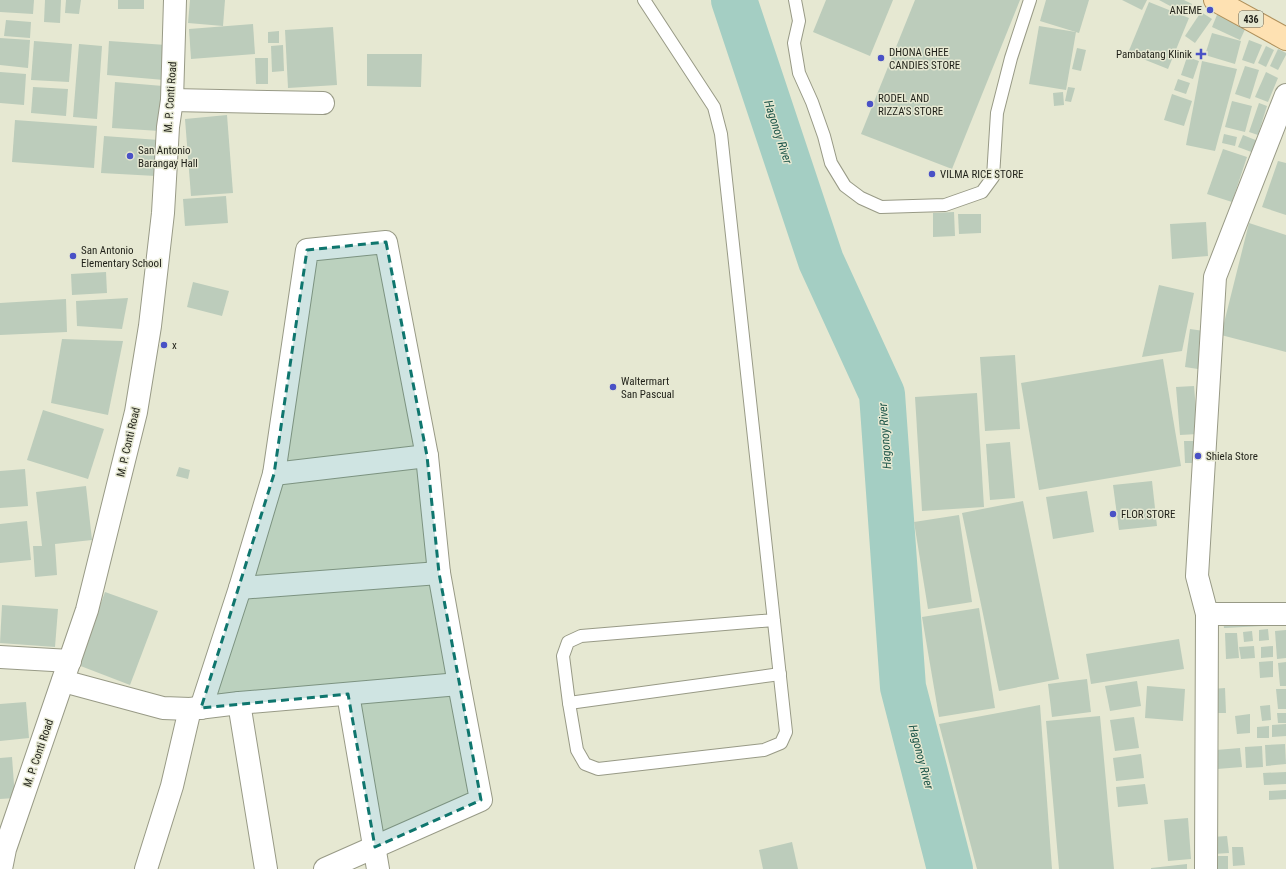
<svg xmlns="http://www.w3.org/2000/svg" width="1286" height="869" font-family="'Roboto Condensed',sans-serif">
<rect width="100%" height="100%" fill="#e6e8d2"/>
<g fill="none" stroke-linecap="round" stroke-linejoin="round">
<polyline stroke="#a4cec3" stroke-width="46" points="734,0 821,261 882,394 903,687 950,869"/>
</g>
<g fill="#bcccbb">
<polygon points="0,0 34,0 33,14 0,12"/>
<polygon points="45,0 61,0 60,23 44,22"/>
<polygon points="66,0 81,0 79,14 65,13"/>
<rect x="118" y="0" width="26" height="9"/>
<polygon points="190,0 225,0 223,26 188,23"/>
<polygon points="826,0 893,0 870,56 813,32"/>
<polygon points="915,0 1020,0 952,169 861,134"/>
<polygon points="1046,0 1089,0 1079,33 1040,21"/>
<polygon points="1122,0 1147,0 1142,10"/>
<polygon points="1159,0 1184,0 1192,4 1187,15"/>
<polygon points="1149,2 1189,18 1168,69 1128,53"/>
<polygon points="1219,10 1248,23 1240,40 1212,27"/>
<polygon points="1201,12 1212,19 1195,43 1185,36"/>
<polygon points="6,20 31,22 30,38 4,36"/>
<polygon points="253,24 255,54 191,59 189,29"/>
<polygon points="1039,26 1076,32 1066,90 1029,84"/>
<polygon points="333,27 337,85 288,88 285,30"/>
<polygon points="279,31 279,43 268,43 268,32"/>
<polygon points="1212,33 1241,41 1235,64 1205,55"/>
<polygon points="0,38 30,40 28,68 0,65"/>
<polygon points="1249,40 1262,45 1254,64 1242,60"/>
<polygon points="34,41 72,44 69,82 31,80"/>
<polygon points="109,41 166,45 164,80 107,75"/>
<polygon points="79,44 102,46 97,119 73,117"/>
<polygon points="283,45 284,71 272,72 271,46"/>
<polygon points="1266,46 1274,50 1266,67 1258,63"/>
<polygon points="1077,48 1086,50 1081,71 1072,69"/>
<polygon points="1278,49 1286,53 1286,55 1278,70 1270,66"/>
<polygon points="367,54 422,54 421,87 367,86"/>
<polygon points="1187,57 1199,61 1193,79 1181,75"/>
<polygon points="255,58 268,58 268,84 256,84"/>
<polygon points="1202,61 1237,69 1215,151 1186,145"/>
<polygon points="1245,66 1259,70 1250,99 1235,94"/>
<polygon points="0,72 26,74 24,105 0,103"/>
<polygon points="1266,72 1278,78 1268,102 1255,97"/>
<polygon points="1178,79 1190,83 1186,94 1174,90"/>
<polygon points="115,82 163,86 160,131 112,128"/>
<polygon points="33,87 68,89 66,116 31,113"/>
<polygon points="1068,87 1075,88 1071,102 1065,101"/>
<polygon points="1063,92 1064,105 1054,106 1053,93"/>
<polygon points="1172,94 1192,101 1184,126 1164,120"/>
<polygon points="1232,101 1252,106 1245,132 1225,127"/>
<polygon points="1259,103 1267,106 1258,135 1249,132"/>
<polygon points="227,115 233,193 191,196 185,119"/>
<polygon points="15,120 97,126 94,168 12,162"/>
<polygon points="1224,134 1237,137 1235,146 1222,143"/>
<polygon points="1243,135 1258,141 1254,153 1238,147"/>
<polygon points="104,136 159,140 156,176 101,173"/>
<polygon points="1223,149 1247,157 1232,202 1207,194"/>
<polygon points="1278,161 1286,163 1286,215 1262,207"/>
<polygon points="226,196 228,223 185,226 183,199"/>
<polygon points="954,212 955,236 933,237 933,213"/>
<polygon points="958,214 981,214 981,233 959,234"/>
<polygon points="1206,222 1208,256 1172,259 1170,224"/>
<polygon points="1249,223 1286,235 1286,352 1221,335"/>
<polygon points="106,272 107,293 72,295 71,274"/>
<polygon points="193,282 229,291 222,316 187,307"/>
<polygon points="1159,285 1194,293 1182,351 1142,357"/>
<polygon points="128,298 122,329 77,326 76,301"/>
<polygon points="66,299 67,332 0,335 0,303"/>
<polygon points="1190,329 1204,331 1198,369 1185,367"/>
<polygon points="62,339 123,341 108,415 51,403"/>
<polygon points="1015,355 1020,429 985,431 980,357"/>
<polygon points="1163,359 1181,466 1039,490 1021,383"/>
<polygon points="1194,386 1198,434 1180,435 1176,387"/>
<polygon points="977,393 984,507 922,511 915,397"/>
<polygon points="43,410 104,429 88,479 27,460"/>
<polygon points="1184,441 1194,441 1195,463 1185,463"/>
<polygon points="1010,442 1015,498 990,500 986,444"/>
<polygon points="179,467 190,470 188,479 176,476"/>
<polygon points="25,469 28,506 0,508 0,471"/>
<polygon points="1152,481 1157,526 1119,530 1113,485"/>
<polygon points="86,486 92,540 55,544 57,575 35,577 33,546 42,546 36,492"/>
<polygon points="1087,491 1094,532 1053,539 1046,497"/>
<polygon points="1023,501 1059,679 999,691 962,513"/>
<polygon points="959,515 972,602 928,609 914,522"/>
<polygon points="27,521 31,560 0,563 0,524"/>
<polygon points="105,592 158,611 130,685 78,665"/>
<polygon points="2,605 58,609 55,647 0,643"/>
<polygon points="979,608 995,708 939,717 922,617"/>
<polygon points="1263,617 1263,626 1224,628 1223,619"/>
<polygon points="1268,629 1269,640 1259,641 1259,630"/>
<polygon points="1286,630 1286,658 1277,659 1275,631"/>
<polygon points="1252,631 1253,641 1244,642 1243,632"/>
<polygon points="1225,633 1237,633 1239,658 1226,659"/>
<polygon points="1179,639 1184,669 1091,684 1086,654"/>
<polygon points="1254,646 1255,658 1241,659 1239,647"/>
<polygon points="1273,646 1273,657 1261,658 1261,647"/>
<polygon points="1273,661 1273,677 1260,678 1259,662"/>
<polygon points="1286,662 1286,686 1280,686 1278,663"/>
<polygon points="1087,679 1091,712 1052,717 1048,684"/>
<polygon points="1137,681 1141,706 1110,711 1105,686"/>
<polygon points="1147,686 1185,689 1183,721 1145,718"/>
<polygon points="1225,688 1226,713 1213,713 1212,689"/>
<polygon points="1276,689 1286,689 1286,709 1278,709"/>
<polygon points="26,702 29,738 0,741 0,704"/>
<polygon points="1040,705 1052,869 977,869 939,724"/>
<polygon points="1270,705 1271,720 1262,721 1260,706"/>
<polygon points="1277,713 1286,713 1286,723 1278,723"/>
<polygon points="1250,714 1250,733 1237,734 1235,716"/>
<polygon points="1100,716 1114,869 1059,869 1046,721"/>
<polygon points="1134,717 1139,748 1115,751 1110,720"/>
<polygon points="1286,724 1286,736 1272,737 1272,725"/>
<polygon points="1269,726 1269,738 1257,738 1257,727"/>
<polygon points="1285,744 1286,764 1266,766 1265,745"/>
<polygon points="1262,746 1263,767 1246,768 1245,747"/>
<polygon points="1240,748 1242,767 1217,769 1216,750"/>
<polygon points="1141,754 1144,778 1116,781 1113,758"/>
<polygon points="12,757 15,798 0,799 0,758"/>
<polygon points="1286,772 1286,784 1264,785 1263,773"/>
<polygon points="1145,784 1148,804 1118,807 1116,787"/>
<polygon points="1286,790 1286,799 1269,800 1269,791"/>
<polygon points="1188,818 1191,859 1168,861 1164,820"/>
<polygon points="1227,836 1229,853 1213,854 1212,837"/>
<polygon points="792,842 798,869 763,869 759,850"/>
<polygon points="1232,847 1243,847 1245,865 1233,866"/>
<rect x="1214" y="856" width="14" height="13"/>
<polygon points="1187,864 1187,869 1151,869 1151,868"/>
</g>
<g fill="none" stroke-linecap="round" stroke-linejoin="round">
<g stroke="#989a86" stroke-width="14">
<g id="service">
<polyline points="644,0 714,107 721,134 786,732 781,743 764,750 598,769 585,764 577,750 569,703 563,656 568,642 581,636 774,620"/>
<polyline points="795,0 799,21 794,43 799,73 812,102 824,136 831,163 845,186 861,198 881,207 945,205 982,192 993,177 997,113 1011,58 1030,0"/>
<polyline points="569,703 780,674"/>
</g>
</g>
<g stroke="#989a86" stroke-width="24">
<g id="minor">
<polyline points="172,100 323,103"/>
<polyline points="274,474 427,456"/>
<polyline points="240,588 439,573"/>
<polyline points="1207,614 1286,614"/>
<polyline points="0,657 70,661"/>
<polyline points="63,681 163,708 190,709 239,703 459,684"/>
<polyline points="348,694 378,869"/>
<polyline points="239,703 266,869"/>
<polyline points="201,708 240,588 274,474 307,250 386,242 427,456 439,573 459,684 481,800 325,869"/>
<polyline points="1,869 5,849 87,610 136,412 150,326 163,213 168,127 172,100 175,0"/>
<polyline points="146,869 172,786 190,709"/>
<polyline points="1206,869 1207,614 1197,576 1215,277 1286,95"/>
</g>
</g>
<g stroke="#af905b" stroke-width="24">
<polyline id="primary" points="1215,0 1286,39"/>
</g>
<use href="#service" stroke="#fff" stroke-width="12"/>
<use href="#minor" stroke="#fff" stroke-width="22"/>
<use href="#primary" stroke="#fee1b2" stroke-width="22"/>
</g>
<path fill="#0f766e" fill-opacity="0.2" stroke="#0f766e" stroke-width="3" stroke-dasharray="8 5" stroke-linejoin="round" d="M 386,242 L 427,456 L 439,573 L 481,800 L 375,847 L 348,694 L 201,708 L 274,474 L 307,250 Z"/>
<g fill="#4951c6" stroke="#e6e8d2" stroke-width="1.5">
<circle cx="1210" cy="10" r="4"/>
<path d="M1199 48h4v4h4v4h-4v4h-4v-4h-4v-4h4z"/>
<circle cx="881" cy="58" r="4"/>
<circle cx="870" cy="104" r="4"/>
<circle cx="130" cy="156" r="4"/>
<circle cx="932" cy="174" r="4"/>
<circle cx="73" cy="256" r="4"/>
<circle cx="164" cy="345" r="4"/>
<circle cx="613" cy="387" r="4"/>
<circle cx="1198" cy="456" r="4"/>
<circle cx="1113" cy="514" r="4"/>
</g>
<g text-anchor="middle" stroke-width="3" stroke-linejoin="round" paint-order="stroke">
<rect fill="#e6e8d2" stroke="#5b5c50" stroke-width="1" x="1239" y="11" width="24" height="16" rx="3"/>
<g font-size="10" font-weight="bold" fill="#1f2018">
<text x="1251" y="23">436</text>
</g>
<g font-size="11" fill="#1f2018" stroke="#e6e8d2" text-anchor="start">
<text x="1202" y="14" text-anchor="end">ANEME</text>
<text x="889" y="56">DHONA GHEE<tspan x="889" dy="13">CANDIES STORE</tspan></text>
<text x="1192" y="58" text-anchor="end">Pambatang Klinik</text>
<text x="878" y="102">RODEL AND<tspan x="878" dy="13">RIZZA'S STORE</tspan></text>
<text x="138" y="154">San Antonio<tspan x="138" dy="13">Barangay Hall</tspan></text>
<text x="940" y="178">VILMA RICE STORE</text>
<text x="81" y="254">San Antonio<tspan x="81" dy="13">Elementary School</tspan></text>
<text x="172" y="349">x</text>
<text x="621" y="385">Waltermart<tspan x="621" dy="13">San Pascual</tspan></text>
<text x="1206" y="460">Shiela Store</text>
<text x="1121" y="518">FLOR STORE</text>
</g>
<g font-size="11" fill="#1f2018" stroke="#e6e8d2">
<text transform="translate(170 97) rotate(-86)" y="4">M. P. Conti Road</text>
<text transform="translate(128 442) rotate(-77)" y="4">M. P. Conti Road</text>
<text transform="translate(38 753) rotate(-71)" y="4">M. P. Conti Road</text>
</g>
<g font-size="12" font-style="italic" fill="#1a5347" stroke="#e6e8d2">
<text transform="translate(778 132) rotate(72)" y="4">Hagonoy River</text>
<text transform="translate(885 436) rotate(-94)" y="4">Hagonoy River</text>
<text transform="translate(921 757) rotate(75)" y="4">Hagonoy River</text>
</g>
</g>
</svg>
